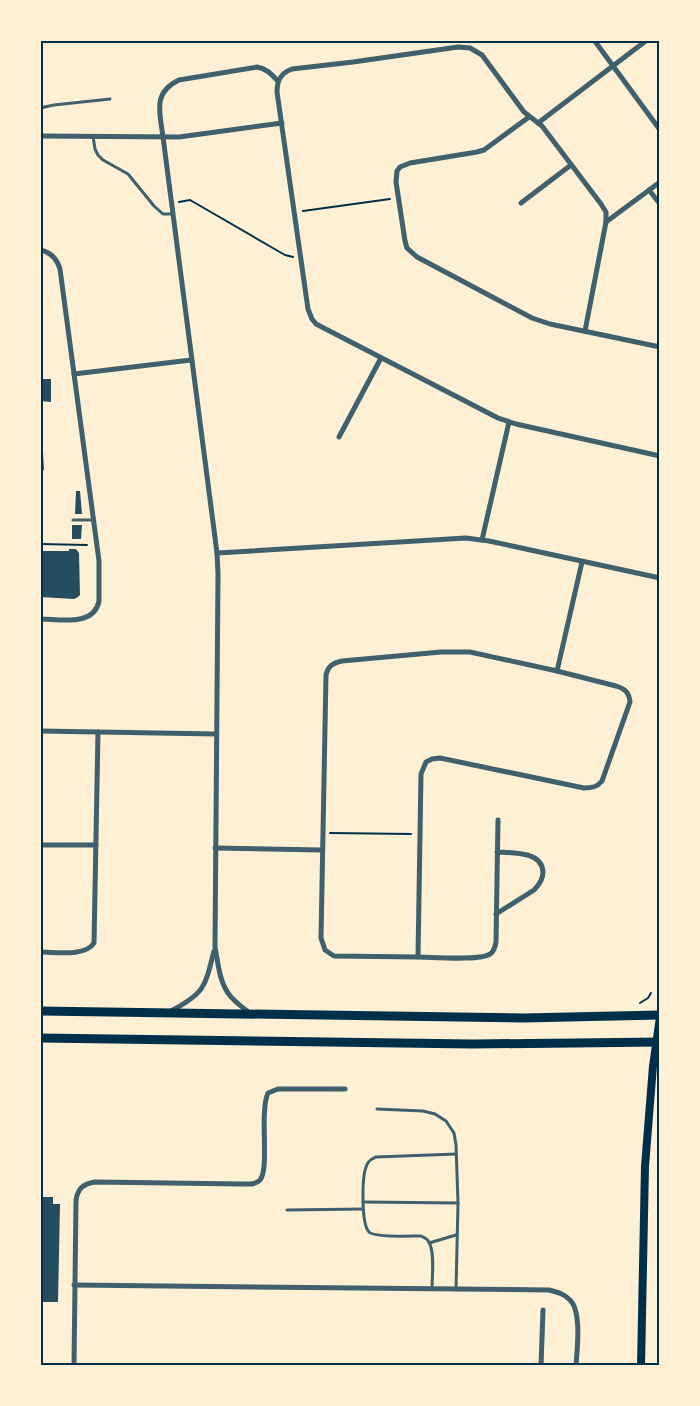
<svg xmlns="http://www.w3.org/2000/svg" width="700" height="1406" font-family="'Roboto Serif',serif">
<rect width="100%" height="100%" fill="#fdf0d5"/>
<g fill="#264d5e">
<polygon points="40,379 51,379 51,402 40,401"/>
<polygon points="40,453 43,453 44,470 40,470"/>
<polygon points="76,491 80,491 82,514 75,514"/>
<polygon points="72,525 82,525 81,539 72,539"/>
<polygon points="69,549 76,549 79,553 80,595 78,597 74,599 40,597 40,551 69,551"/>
<polygon points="40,1197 53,1197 53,1204 60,1204 58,1302 40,1302"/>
</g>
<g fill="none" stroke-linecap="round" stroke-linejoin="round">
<g stroke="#003049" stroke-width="2">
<polyline points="179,202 190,200 285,255 293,257"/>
<polyline points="303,211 390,199"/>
<polyline points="40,544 87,545"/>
<polyline points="330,833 411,834"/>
<polyline points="640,1003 648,998 651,993"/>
</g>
<g stroke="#3f606c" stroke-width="3">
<polyline points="40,108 54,105 110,99"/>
<polyline points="93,136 95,149 98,155 103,160 128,174 154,206 163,214 173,214"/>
<polyline points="73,520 92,520"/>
<polyline points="377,1109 423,1111 435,1114 446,1121 454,1133 456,1145 458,1203 456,1290"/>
<polyline points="363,1202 458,1203"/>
<polyline points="287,1210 363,1209"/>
<polyline points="429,1243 456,1235"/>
<path d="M 432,1289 C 432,1277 435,1252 429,1242 C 427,1238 425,1238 421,1236 C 411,1236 375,1238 369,1232 C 361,1224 362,1177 366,1167 C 368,1161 371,1159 376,1157 L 456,1154"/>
</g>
<g stroke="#3f606c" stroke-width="5">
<polyline points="594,40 660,130"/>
<polyline points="529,117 484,150 477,152 410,163 400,167 397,171 396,182 405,241 407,248 417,257 532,318 550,324 660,347"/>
<polyline points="538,123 647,40"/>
<polyline points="40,136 179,137 282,123"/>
<polyline points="649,190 660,204"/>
<polyline points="521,203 571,165"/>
<polyline points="606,222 660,182"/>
<path d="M 40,250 C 51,252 57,259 60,269 L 99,561 L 99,601 C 94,627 60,619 40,619"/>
<path d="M 585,331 L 606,222 L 606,212 L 601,204 L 542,126 L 524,112 L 482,55 L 470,48 L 458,47 L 353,62 L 292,69 C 281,73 277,80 277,92 L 308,309 L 312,319 L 316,324 L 498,418 L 516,424 L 660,456"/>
<polyline points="74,374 191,360"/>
<polyline points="339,437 381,358"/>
<polyline points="482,540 509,422"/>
<polyline points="217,553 466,538 489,541 660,578"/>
<path d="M 441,652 L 470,652 L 557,671 L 616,686 C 625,689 629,692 630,702 L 602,781 C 597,787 592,788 584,788 L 440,758 L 432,759 L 426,762 L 421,774 L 418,957 L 334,956 L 325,950 L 321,938 L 326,675 C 328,666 333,663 342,661 Z"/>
<polyline points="557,671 582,562"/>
<polyline points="40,731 216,734"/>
<polyline points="40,845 96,845"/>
<polyline points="215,848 322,850"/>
<path d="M 496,914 L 534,890 C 539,885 543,880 543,872 C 542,851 512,853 497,852"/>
<path d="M 40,952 C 56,952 85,957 94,943 L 98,732"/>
<path d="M 418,957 C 431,957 481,961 490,954 C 494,952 495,947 496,942 L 498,820"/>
<path d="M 171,1011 C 205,993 205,987 214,951"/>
<path d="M 250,1013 C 242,1007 233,1001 228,993 C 219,980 218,962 215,947 L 218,574 L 217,553 L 163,137 C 160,112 152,93 179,80 L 257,67 C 267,69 271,74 278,81"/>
<path d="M 74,1285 L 549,1290 C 557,1292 565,1294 570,1300 C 582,1312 577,1349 576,1366"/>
<path d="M 74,1366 L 76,1200 C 78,1188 83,1184 95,1182 L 242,1184 C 248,1184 256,1185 260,1180 C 270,1168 259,1113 268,1093 L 278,1089 L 345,1089"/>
<polyline points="541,1366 543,1310"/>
</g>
<polyline stroke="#003049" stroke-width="8" points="641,1366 645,1166 653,1066 660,1017"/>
<g stroke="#003049" stroke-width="9">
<polyline points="40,1011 523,1018 660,1015"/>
<polyline points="40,1038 473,1044 660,1042"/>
</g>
</g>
<rect width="700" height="1406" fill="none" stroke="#fdf0d5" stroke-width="84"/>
<rect x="42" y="42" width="616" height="1322" fill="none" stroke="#003049" stroke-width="2"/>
</svg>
